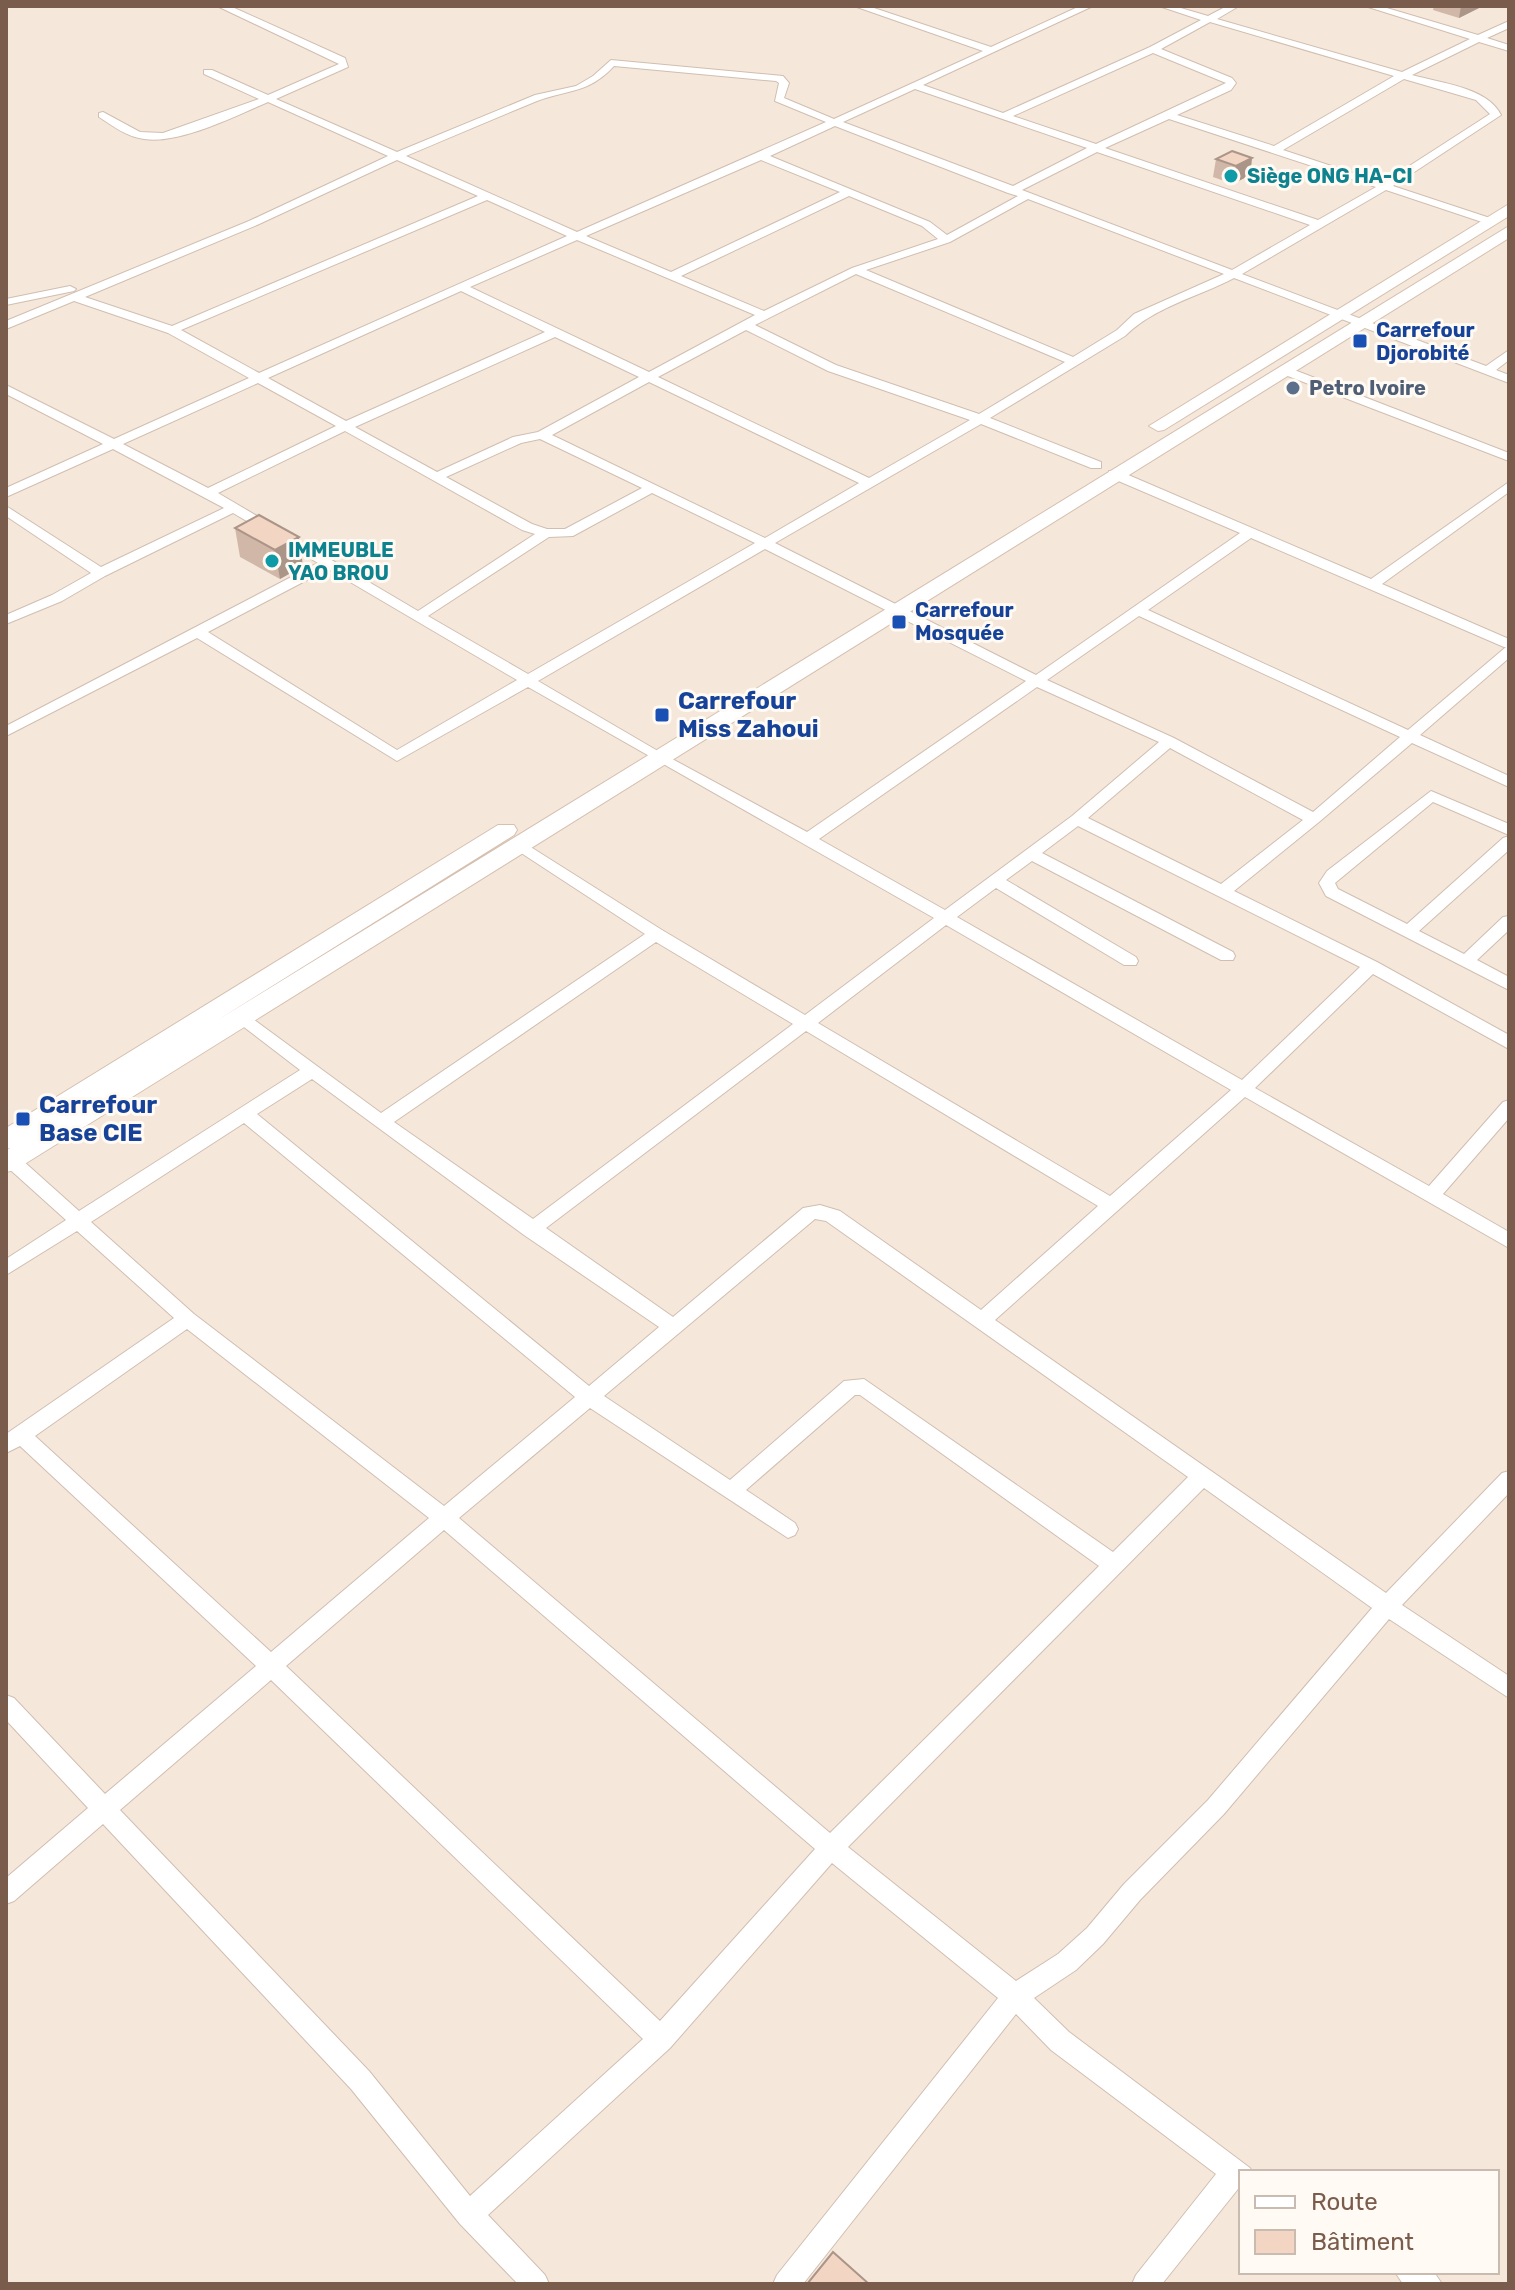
<svg xmlns="http://www.w3.org/2000/svg" width="1515" height="2290" font-family="Rubik,sans-serif">
<rect width="100%" height="100%" fill="#fdf6ec"/>
<path fill="#f5e8da" fill-rule="evenodd" d="M 6,6 L 1509,6 L 1509,2284 L 6,2284 ZM 1241,2172 L 1497,2172 L 1497,2272 L 1241,2272 Z"/>
<g fill="none" stroke-linecap="round" stroke-linejoin="round">
<g stroke="#d1beb0" stroke-width="2">
<g id="minor">
<path d="M 217,6 L 230,6 L 345,58 L 348,67 L 276,99 L 397,152 L 535,95 L 576,86 L 593,76 L 611,60 L 783,76 L 789,83 L 784,98 L 834,119 L 983,51 L 854,6 L 868,6 L 991,47 L 1080,6 L 1093,6 L 923,85 L 1003,113 L 1150,47 L 1201,20 L 1159,6 L 1174,6 L 1208,16 L 1227,6 L 1239,6 L 1217,19 L 1402,72 L 1470,39 L 1365,6 L 1380,6 L 1478,35 L 1509,21 L 1509,28 L 1487,38 L 1509,45 L 1509,51 L 1479,42 L 1412,75 C 1440,83 1487,87 1501,115 L 1393,186 L 1493,219 L 1493,223 L 1485,223 L 1386,190 L 1242,274 L 1486,366 L 1509,350 L 1509,360 L 1496,370 L 1509,375 L 1509,383 L 1234,278 C 1198,297 1154,307 1125,336 L 990,418 L 1101,462 L 1101,468 L 1091,468 L 981,424 L 775,543 L 1036,675 L 1240,533 L 1109,477 L 1109,471 L 1119,471 L 1371,579 L 1509,482 L 1509,492 L 1382,584 L 1509,639 L 1509,658 L 1420,735 L 1509,776 L 1509,787 L 1412,743 L 1319,822 L 1234,891 L 1377,962 L 1509,1035 L 1509,1049 L 1373,974 L 1255,1088 L 1429,1186 L 1503,1102 L 1509,1100 L 1509,1118 L 1443,1194 L 1509,1232 L 1509,1248 L 1245,1097 L 995,1320 L 1386,1593 L 1502,1473 L 1509,1471 L 1509,1493 L 1402,1605 L 1509,1676 L 1509,1698 L 1389,1619 L 1224,1814 L 1140,1900 L 1103,1944 L 1076,1970 L 1034,1998 L 1069,2032 L 1250,2168 L 1252,2172 L 1241,2172 L 1241,2190 L 1238,2189 L 1162,2284 L 1132,2284 L 1136,2275 L 1216,2174 L 1051,2050 L 1016,2014 L 803,2284 L 773,2284 L 777,2275 L 998,1998 L 832,1863 L 670,2048 L 488,2215 L 545,2275 L 549,2284 L 518,2284 L 460,2224 L 351,2089 L 103,1824 L 14,1901 L 6,1904 L 6,1878 L 88,1808 L 6,1720 L 6,1695 L 14,1698 L 105,1794 L 256,1666 L 20,1446 L 6,1453 L 6,1434 L 174,1318 L 77,1231 L 6,1275 L 6,1259 L 66,1220 L 6,1166 L 6,1149 L 12,1151 L 79,1211 L 300,1070 L 236,1021 L 233,1017 L 242,1011 L 381,1113 L 645,934 L 512,847 L 510,844 L 512,841 L 518,839 L 662,930 L 805,1015 L 934,918 L 528,687 L 397,761 L 197,638 L 6,736 L 6,726 L 318,563 L 233,513 L 105,576 L 62,601 L 6,624 L 6,615 L 52,595 L 91,573 L 6,516 L 6,506 L 101,567 L 224,508 L 113,449 L 6,497 L 6,488 L 103,444 L 6,394 L 6,385 L 114,439 L 249,378 L 168,333 L 74,301 L 6,329 L 6,321 L 249,221 L 388,156 L 268,102 C 236,116 178,145 144,139 C 127,137 113,126 99,117 L 99,113 L 103,112 L 140,132 L 163,133 L 259,99 L 204,74 L 204,70 L 212,70 L 268,95 L 339,64 ZM 1210,22 L 1394,76 L 1274,146 L 1177,115 L 1231,90 L 1236,83 L 1232,78 L 1161,49 ZM 1153,53 L 1226,83 L 1096,144 L 1013,116 ZM 614,66 L 776,81 L 779,83 L 775,101 L 826,122 L 577,232 L 406,156 C 449,138 493,119 537,101 C 569,89 588,94 614,66 ZM 1404,79 L 1476,100 L 1490,114 L 1383,183 L 1283,150 ZM 915,89 L 1087,148 L 1013,186 L 843,122 ZM 1169,119 L 1376,187 L 1318,220 L 1105,148 ZM 835,126 L 1008,193 L 1018,196 L 947,235 L 930,222 L 770,156 ZM 1097,152 L 1310,225 L 1232,270 L 1022,190 ZM 397,160 L 478,196 L 172,326 L 85,297 L 257,225 ZM 761,160 L 840,192 L 671,272 L 586,236 ZM 849,196 L 922,226 L 938,239 L 852,268 L 764,311 L 681,276 ZM 1028,199 L 1224,274 L 1134,314 L 1117,330 L 1073,357 L 866,270 L 950,242 ZM 487,200 L 567,236 L 259,373 L 181,330 ZM 577,240 L 755,315 L 649,372 L 470,287 ZM 856,274 L 1065,362 L 979,414 L 836,365 L 755,325 ZM 461,291 L 545,332 L 346,421 L 268,378 ZM 746,330 L 828,371 L 970,420 L 869,478 L 658,377 ZM 555,337 L 639,377 L 538,432 L 513,437 L 437,472 L 355,427 ZM 649,382 L 859,483 L 765,538 L 552,435 ZM 258,383 L 336,426 L 208,488 L 123,444 ZM 345,431 L 522,530 L 535,534 L 418,611 L 218,493 ZM 540,439 L 642,488 L 565,529 L 547,529 L 532,524 L 446,477 L 521,443 ZM 652,493 L 755,543 L 528,674 L 428,616 L 549,537 L 573,536 ZM 1251,538 L 1504,647 L 1506,647 L 1408,730 L 1148,610 ZM 765,549 L 1026,681 L 807,832 L 663,754 L 538,681 ZM 328,569 L 517,680 L 397,750 L 208,632 ZM 1139,616 L 1400,737 L 1313,812 L 1174,738 L 1047,680 ZM 1037,687 L 1159,742 L 1072,816 L 945,910 L 819,839 ZM 1170,748 L 1303,820 L 1221,884 L 1088,818 ZM 1078,826 L 1360,967 L 1242,1080 L 957,917 L 996,888 L 1124,965 L 1136,965 L 1138,961 L 1136,957 L 1006,880 L 1032,861 L 1221,960 L 1233,960 L 1235,956 L 1233,952 L 1042,853 ZM 946,925 L 1231,1090 L 1110,1196 L 818,1023 ZM 656,942 L 793,1024 L 533,1219 L 394,1122 ZM 806,1031 L 1098,1206 L 981,1310 L 840,1211 L 820,1205 L 803,1208 L 673,1317 L 546,1228 ZM 312,1079 L 524,1235 L 659,1327 L 589,1386 L 257,1114 ZM 244,1123 L 575,1397 L 444,1506 L 194,1314 L 91,1222 ZM 815,1219 L 826,1221 L 1188,1477 L 1113,1552 L 864,1379 L 844,1381 L 730,1480 L 604,1396 ZM 187,1329 L 429,1518 L 271,1652 L 35,1436 ZM 855,1395 L 860,1395 L 1099,1566 L 830,1833 L 459,1518 L 590,1408 L 788,1538 L 795,1535 L 798,1529 L 795,1523 L 746,1490 ZM 1204,1488 L 1372,1608 L 1208,1800 L 1124,1884 L 1087,1928 L 1058,1954 L 1016,1981 L 848,1847 ZM 444,1530 L 815,1849 L 660,2021 L 286,1666 ZM 271,1680 L 643,2039 L 470,2196 L 369,2071 L 120,1810 Z"/>
<polygon points="70,286 76,289 74,291 6,305 6,299"/>
<polygon points="1284,366 1509,453 1509,461 1280,373 1280,367"/>
<polygon points="1431,791 1509,824 1509,835 1433,802 1335,883 1338,889 1407,924 1503,838 1509,836 1509,850 1419,931 1464,954 1503,917 1509,916 1509,930 1477,960 1509,977 1509,990 1326,896 1319,883 1327,871"/>
<polygon points="1395,2272 1434,2272 1442,2284 1403,2284"/>
</g>
</g>
<g stroke="#d6c0b0" stroke-width="2">
<g id="secondary">
<polygon points="1509,204 1509,216 1164,430 1158,431 1149,426"/>
<polygon points="1509,226 1509,238 15,1170 6,1172 6,1151 10,1148 6,1149 6,1128 498,825 514,825 517,830 514,835 216,1021"/>
</g>
</g>
<use href="#minor" fill="#fff" fill-rule="evenodd"/>
<use href="#secondary" fill="#fff" fill-rule="evenodd"/>
</g>
<g fill="#d1b7a8">
<polygon points="1434,6 1483,6 1459,18 1433,10"/>
<polygon points="1252,158 1250,175 1233,184 1213,177 1216,159"/>
<polygon points="235,528 303,566 280,579 240,557"/>
</g>
<g fill="#aa9588">
<polygon points="1461,6 1483,6 1459,18"/>
<polygon points="1252,158 1250,175 1233,184 1236,166"/>
<polygon points="299,537 303,566 280,579 275,550"/>
</g>
<g fill="#f3d5c3" stroke="#aa9588" stroke-width="2">
<polygon points="1232,151 1252,158 1236,166 1216,159"/>
<polygon points="259,515 299,537 275,550 235,528"/>
<polygon points="833,2252 869,2284 807,2284"/>
</g>
<g fill="#0f9aa8" stroke="#fffaf3" stroke-width="3">
<circle cx="1231" cy="176" r="8"/>
<circle cx="272" cy="561" r="8"/>
</g>
<g fill="#1a4fb4" stroke="#fffaf3" stroke-width="3">
<rect x="1352" y="333" width="16" height="16" rx="4"/>
<rect x="891" y="614" width="16" height="16" rx="4"/>
<rect x="654" y="707" width="16" height="16" rx="4"/>
<rect x="15" y="1111" width="16" height="16" rx="4"/>
</g>
<circle fill="#5c6f8a" stroke="#fffaf3" stroke-width="3" cx="1293" cy="388" r="8"/>
<g text-anchor="middle" stroke-width="6" stroke-linejoin="round" paint-order="stroke">
<g font-size="20" font-weight="bold" fill="#0d838f" stroke="#fffaf3" text-anchor="start">
<text x="1247" y="183">Siège ONG HA-CI</text>
<text x="288" y="557">IMMEUBLE<tspan x="288" dy="23">YAO BROU</tspan></text>
</g>
<g font-size="20" font-weight="bold" fill="#164399" stroke="#fffaf3" text-anchor="start">
<text x="1376" y="337">Carrefour<tspan x="1376" dy="23">Djorobité</tspan></text>
<text x="915" y="617">Carrefour<tspan x="915" dy="23">Mosquée</tspan></text>
</g>
<g font-size="20" font-weight="bold" fill="#4e5e75" stroke="#fffaf3" text-anchor="start">
<text x="1309" y="395">Petro Ivoire</text>
</g>
<g font-size="24" font-weight="bold" fill="#164399" stroke="#fffaf3" text-anchor="start">
<text x="678" y="709">Carrefour<tspan x="678" dy="28">Miss Zahoui</tspan></text>
<text x="39" y="1113">Carrefour<tspan x="39" dy="28">Base CIE</tspan></text>
</g>
</g>
<rect width="1515" height="2290" fill="none" stroke="#7a5c4d" stroke-width="16"/>
<rect x="1239" y="2170" width="260" height="104" fill="#fffaf3" stroke="#cabbb1" stroke-width="2"/>
<rect x="1255" y="2196" width="40" height="12" fill="#ffffff" stroke="#cabbb1" stroke-width="2"/>
<text x="1311" y="2210" font-size="24" fill="#7a5c4d">Route</text>
<rect x="1255" y="2230" width="40" height="24" fill="#f3d5c3" stroke="#cabbb1" stroke-width="2"/>
<text x="1311" y="2250" font-size="24" fill="#7a5c4d">Bâtiment</text>
</svg>
